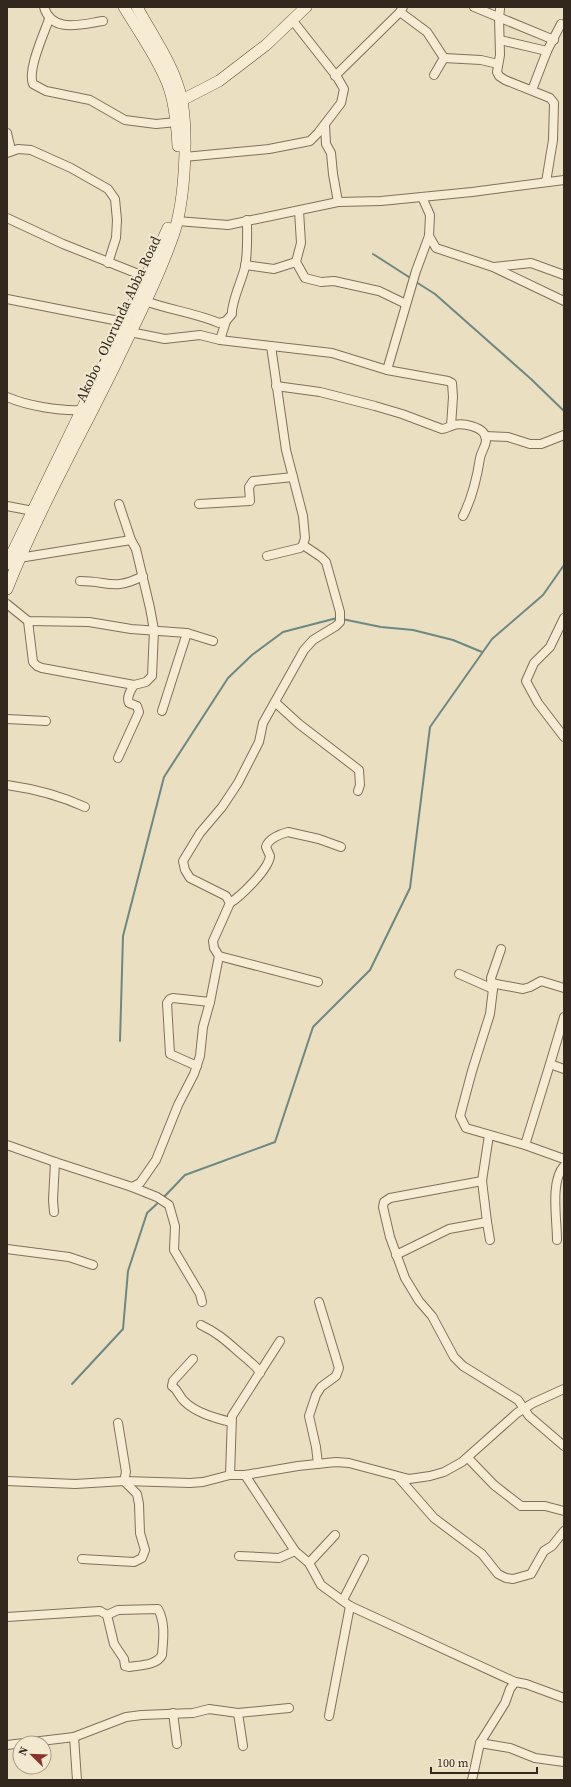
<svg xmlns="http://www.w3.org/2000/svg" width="571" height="1787" font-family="'Source Serif 4',serif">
<rect width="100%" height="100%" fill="#eadfc1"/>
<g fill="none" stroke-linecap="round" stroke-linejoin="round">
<g stroke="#6b8983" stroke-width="2">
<polyline points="373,254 412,279"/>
<polyline points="416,282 435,294 531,379 564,411"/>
<polyline points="342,619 381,627 413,630 453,640 482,652"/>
<polyline points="120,1041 123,936 164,777 228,678 252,655 283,632 337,618"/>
<polyline points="163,1198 185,1175 275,1142 313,1027 370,970 410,888 430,727 492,639 543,595 564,565"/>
<polyline points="72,1384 123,1329 128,1271 147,1213 160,1201"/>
</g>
<g stroke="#81705a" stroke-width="10">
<g id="street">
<path d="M 44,7 C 52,34 82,24 103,21"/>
<polyline points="474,7 554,40"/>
<polyline points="500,9 499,18 500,55 497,72 499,76 505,80 550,98 554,103 553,140 546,182"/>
<polyline points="400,12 427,32 444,58 434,75"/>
<path d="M 49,19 C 44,34 27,70 33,84 L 46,91 L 90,100 L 125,120 L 156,124 L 177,122"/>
<polyline points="500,40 547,51"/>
<polyline points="444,58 481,60 498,64"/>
<polyline points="335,76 400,12 403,7"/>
<polyline points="532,90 547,51 561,24"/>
<polyline points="325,125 326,144 331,153 333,174 338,202"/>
<polyline points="7,133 11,150"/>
<polyline points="7,153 18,149 31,150 71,168 108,189 115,199 117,220 116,238 108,263"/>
<polyline points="184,157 269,149 310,141 318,133 341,103 344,89 337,77 293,21"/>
<polyline points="299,211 301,243 296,262 305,278 321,282 334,281 379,291 406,304"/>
<polyline points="7,218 63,244 146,277"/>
<polyline points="177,221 228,225 338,202 381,201 472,192 564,180"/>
<polyline points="429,236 436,248 493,267 564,301"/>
<polyline points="245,265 274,269 296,262"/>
<polyline points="494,267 531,263 564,275"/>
<polyline points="7,299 124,322"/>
<path d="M 145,301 C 170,310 195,313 219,323 L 226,321 L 232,314 C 231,303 242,280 245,267 C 248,252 247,235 247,220"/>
<polyline points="130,332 165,339 200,335 220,340 332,353 387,370 448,381 452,383 453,397 451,426"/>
<polyline points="220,340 226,321"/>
<polyline points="387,370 416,271 429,236 430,215 422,197"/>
<path d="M 276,386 L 320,392 L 375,406 L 402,414 L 442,429 C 445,429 448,427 451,426 C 461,422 486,426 486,440 C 486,446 481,452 480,458 C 477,478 472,498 463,516"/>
<path d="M 7,397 C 28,406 59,411 81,410"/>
<polyline points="485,436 508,437 530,444 541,444 564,435"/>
<polyline points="199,504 250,501 249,487 253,481 293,477"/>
<polyline points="7,506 33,511"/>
<polyline points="267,556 300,548 303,545 305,538 303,516 286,450 271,346"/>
<polyline points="19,558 131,540"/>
<path d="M 80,581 C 109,581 114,591 143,576"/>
<polyline points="7,604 28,621 89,622 131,629 187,633 213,641"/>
<polyline points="564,618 550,647 534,663 526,681 538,703 564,737"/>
<polyline points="28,621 33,662 37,666 42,668 134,685"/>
<polyline points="276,703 299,724 359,770 360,785 358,791"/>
<polyline points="162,711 187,633"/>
<polyline points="7,719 46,721"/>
<path d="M 118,758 L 139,712 L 137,706 L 129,703 C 126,697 131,690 134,685 L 146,682 L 152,676 L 154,630 L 150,608 L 136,549 L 131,540 L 119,504"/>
<path d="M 7,785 C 35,789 59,795 85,807"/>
<path d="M 230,903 C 241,896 269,869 270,856 L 266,847 C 268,839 280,834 288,832 L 319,839 L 341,847"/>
<polyline points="501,949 491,978 493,989 490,1014 472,1071 460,1116 466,1128 525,1145 564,1159"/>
<polyline points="219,956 318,982"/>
<polyline points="459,974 493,989"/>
<polyline points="491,983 523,989 530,987 541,981 564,988"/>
<polyline points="550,1064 564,1017"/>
<polyline points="197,1066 170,1054 167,1003 170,999 173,998 210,1002"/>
<polyline points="7,1145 55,1162 132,1187 140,1183 156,1160 178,1105 194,1074 200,1056 203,1027 210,1002 219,956 214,948 213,941 230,903 226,896 190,878 185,870 183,861 200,833 222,807 238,783 259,742 263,723 304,650 313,640 336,626 340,622 340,612 326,562 321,557 303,545"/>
<polyline points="525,1145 550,1064 564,1069"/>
<polyline points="482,1181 390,1198 384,1202 383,1207 390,1237 405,1278 419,1301 432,1316 454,1357 463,1366 518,1400 529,1416 564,1446"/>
<polyline points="132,1187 157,1197 169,1205 175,1226 174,1250 200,1294 202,1302"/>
<polyline points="54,1212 53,1200 55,1162"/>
<polyline points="487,1222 482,1181 489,1135"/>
<path d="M 557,1240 C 557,1219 550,1181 564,1166"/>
<polyline points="7,1249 69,1257 93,1265"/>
<polyline points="396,1255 449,1229 487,1222 490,1240"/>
<path d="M 201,1325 C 222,1335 230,1345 247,1359 C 252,1364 257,1366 260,1373"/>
<path d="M 193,1359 L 173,1381 L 172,1386 C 178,1390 179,1396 184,1401 C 196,1413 215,1418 231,1422"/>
<polyline points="468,1458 494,1485 521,1506 545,1506 564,1511"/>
<polyline points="318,1464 316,1447 309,1416 316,1395 321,1387 336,1376 339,1368 319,1302"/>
<polyline points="230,1475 232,1416 280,1341"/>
<polyline points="245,1475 295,1551 309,1563 321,1585 350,1606 515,1682 526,1684 564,1698"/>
<polyline points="399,1478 434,1518 482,1554 498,1574 506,1578 513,1579 531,1574 544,1551 552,1546 564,1531"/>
<polyline points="7,1481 75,1484 124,1481 190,1483 203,1482 230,1475 245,1475 298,1466 336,1462 349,1463 409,1479 430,1476 444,1472 462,1462 517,1413 533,1403 564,1389"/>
<polyline points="239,1556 279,1558 295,1551"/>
<polyline points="82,1559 134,1562 142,1558 145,1550 140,1533 139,1504 137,1494 124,1481 126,1472 118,1423"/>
<polyline points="309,1563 335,1535"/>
<polyline points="343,1600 364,1559"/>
<path d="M 7,1617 L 100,1611 L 107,1615 L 114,1644 L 124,1659 L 125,1666 L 129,1667 C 140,1665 156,1666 162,1655 C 163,1640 166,1624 158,1609 L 118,1610 L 107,1615"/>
<polyline points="173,1713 177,1744"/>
<polyline points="238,1713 289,1708"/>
<polyline points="329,1716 350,1606"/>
<polyline points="74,1737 77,1780"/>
<polyline points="480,1743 510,1748 535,1758 564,1762"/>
<polyline points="7,1745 74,1737 126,1717 142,1715 193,1713 209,1709 238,1713 243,1746"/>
<polyline points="472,1780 480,1743 505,1703 510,1689 515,1682"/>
</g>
</g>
<g stroke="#63523d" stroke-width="12">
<g id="secondary">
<path d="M 124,7 C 139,32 156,55 167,82 C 174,99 177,127 178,146"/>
<polyline points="182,100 219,81 266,45 306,7"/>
<polyline points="7,564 146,277 168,228"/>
<path d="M 7,589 C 38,511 80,437 117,361 C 137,319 159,277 174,233 C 185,199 188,136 182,101 C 175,66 153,37 137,7"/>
</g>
</g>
<use href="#street" stroke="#f5ecd3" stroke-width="8"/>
<use href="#secondary" stroke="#f5ecd3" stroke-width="11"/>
</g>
<g text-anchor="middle" stroke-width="4" stroke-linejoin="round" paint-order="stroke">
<g font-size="14" fill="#32281d" stroke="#f2e9d0">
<text transform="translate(118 319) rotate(-65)" y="5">Akobo - Olorunda Abba Road</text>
</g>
</g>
<rect width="571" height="1787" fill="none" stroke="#32281d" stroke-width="16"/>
<g transform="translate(32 1755) rotate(293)"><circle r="19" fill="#f2e9d0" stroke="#a59c88"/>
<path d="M0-3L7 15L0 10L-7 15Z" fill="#8b322f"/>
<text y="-6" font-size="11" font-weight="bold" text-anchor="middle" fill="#32281d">N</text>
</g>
<path d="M431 1767v6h106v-6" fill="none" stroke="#32281d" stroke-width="2"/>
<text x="437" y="1767" font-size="12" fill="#32281d" stroke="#f2e9d0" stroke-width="3" paint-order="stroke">100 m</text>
</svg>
